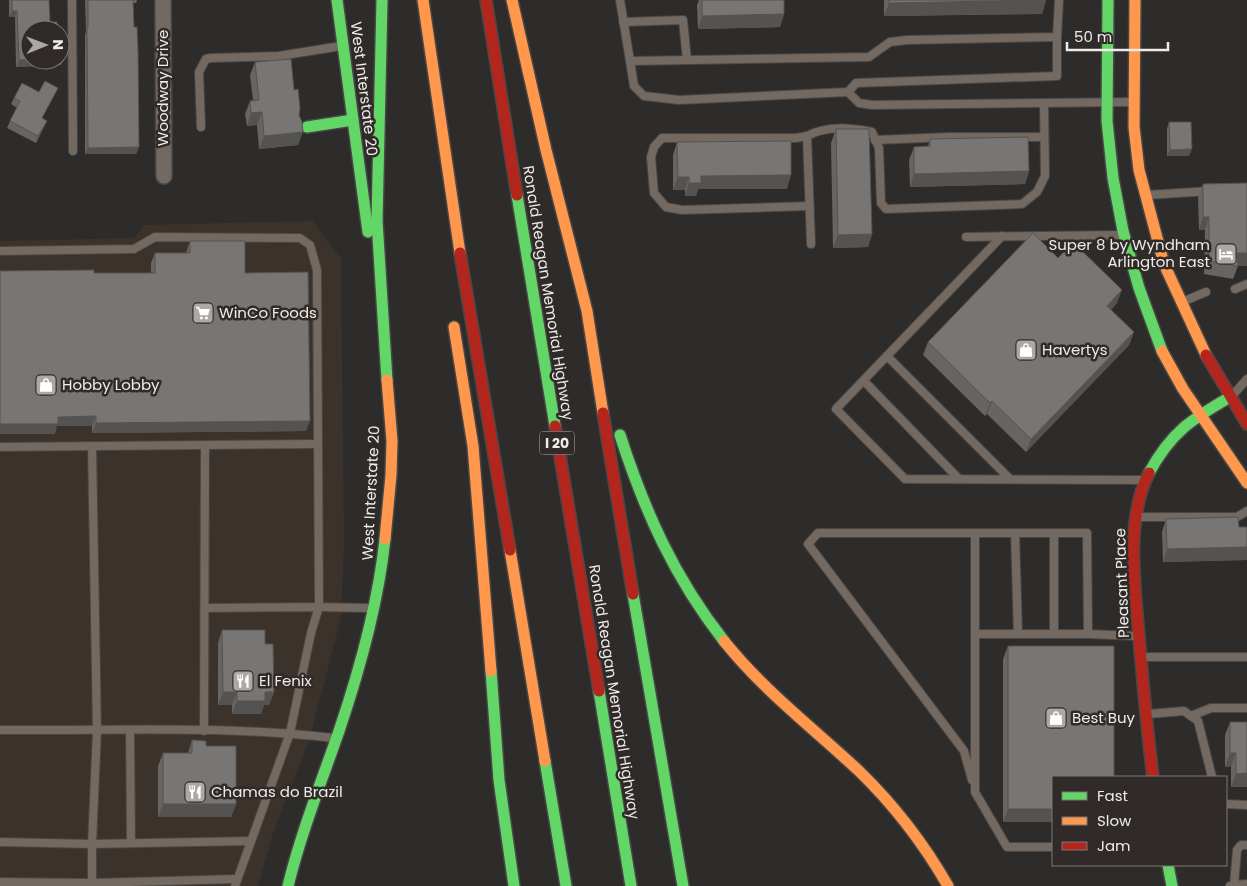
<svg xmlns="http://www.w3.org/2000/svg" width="1247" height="886" font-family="Poppins,sans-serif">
<rect width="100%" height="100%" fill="#2e2c2a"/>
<polygon fill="#3b322c" points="313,221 341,259 344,546 341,618 309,741 273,833 258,886 0,886 0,241 134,238 144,225"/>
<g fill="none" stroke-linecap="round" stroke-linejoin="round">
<g stroke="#484746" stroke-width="10">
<g id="lane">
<polyline points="72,0 73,151"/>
<polyline points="620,0 630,61 869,57 890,42 907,40 1057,37 1059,0"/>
<polyline points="623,22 683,20 687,60"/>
<polyline points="630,61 634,86 644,96 679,100 848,92 856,83 1057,76 1057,37"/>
<polyline points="848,92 859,103 872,105 1132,102"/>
<polyline points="201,127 199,72 206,59 211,58 279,56 341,46"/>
<polyline points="807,136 796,138 662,138 654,147 651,157 654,193 666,207 682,210 809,206"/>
<polyline points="875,140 950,137 1044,137"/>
<polyline points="1147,195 1210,191"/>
<polyline points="1002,236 836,409 905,479 1143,480"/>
<polyline points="966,237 1122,235"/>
<path d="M 811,244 L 807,136 C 827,125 851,128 872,132 L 879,148 L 881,203 L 886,209 L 1022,204 L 1037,192 L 1045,176 L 1044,103"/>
<polyline points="0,251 134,249 155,237 300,238 310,245 317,270 319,607 369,608"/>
<polyline points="1235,289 1247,284"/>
<polyline points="1182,302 1206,292"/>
<polyline points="887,356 1010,479"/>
<polyline points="864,381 959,479"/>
<polyline points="1232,396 1247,379"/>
<polyline points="92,446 97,731 92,844 92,886"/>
<polyline points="0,447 318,444"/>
<polyline points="1138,517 1237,517 1247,511"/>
<polyline points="1015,533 1018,634"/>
<polyline points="205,608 319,607 311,633 290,733 235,886"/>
<polyline points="975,634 1088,634"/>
<polyline points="1054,634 1054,533"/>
<polyline points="1142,657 1247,657"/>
<polyline points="1149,714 1184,711 1198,721 1212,777"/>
<polyline points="1191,716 1211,708 1247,708"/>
<path d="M 0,730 C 111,731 223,725 333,738"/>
<polyline points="130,730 131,843"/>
<polyline points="204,731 205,445"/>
<polyline points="972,780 964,751 808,544 818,533 975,533"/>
<polyline points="1226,804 1247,805"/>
<polyline points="0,842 92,844 251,841"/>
<polyline points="1053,847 1007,847 975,792 975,533 1087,533 1088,634 1136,636"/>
<polyline points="0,882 92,883 237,879"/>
<polyline points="1234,885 1247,884"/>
<polyline points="1230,886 1234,885 1237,850 1241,845 1247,845"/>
</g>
</g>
<g stroke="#484746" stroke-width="18">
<polyline id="street" points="163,0 164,176"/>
</g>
<g stroke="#484746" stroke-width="14">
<g id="fast">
<polyline points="337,0 368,232"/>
<polyline points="382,0 377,221 387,380"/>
<polyline points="1108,0 1107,121 1113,178 1123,231 1139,288 1162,351"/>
<polyline points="307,127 353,120"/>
<polyline points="517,195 555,426"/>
<path d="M 620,435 C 645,512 674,577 724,641"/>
<path d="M 1149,473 C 1171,432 1192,419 1230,397"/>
<polyline points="633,594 683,886"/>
<polyline points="491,671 499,780 514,886"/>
<polyline points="599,691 631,886"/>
<polyline points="545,761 566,886"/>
<polyline points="1168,865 1172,886"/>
<path d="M 288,886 C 301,833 321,783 339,731 C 360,669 378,605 385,539"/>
</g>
</g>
<g stroke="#484746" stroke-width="14">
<g id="slow">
<polyline points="423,0 460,253"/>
<polyline points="512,0 546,150 587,311 603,413"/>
<polyline points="1135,0 1134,127 1139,170 1164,264 1206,355"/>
<polyline points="454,327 473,446 491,671"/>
<polyline points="1162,351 1183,389 1247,483"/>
<polyline points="385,539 391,475 392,441 387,380"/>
<polyline points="510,550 545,761"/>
<path d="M 724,641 C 764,691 813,728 859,771 C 894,805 924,844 948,886"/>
</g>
</g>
<g stroke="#484746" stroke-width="14">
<g id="jam">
<polyline points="486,0 517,195"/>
<polyline points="460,253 510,550"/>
<polyline points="1206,355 1247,424"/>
<polyline points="603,413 633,594"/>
<polyline points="555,426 599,691"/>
<path d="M 1149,473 C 1125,519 1135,586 1139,637 C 1143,684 1147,730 1153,777"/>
</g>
</g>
<use href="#lane" stroke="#736961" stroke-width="8"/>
<use href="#street" stroke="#736961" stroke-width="15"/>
<use href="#fast" stroke="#63d668" stroke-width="11"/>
<use href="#slow" stroke="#ff974d" stroke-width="11"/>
<use href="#jam" stroke="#b3261e" stroke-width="11"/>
</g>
<g fill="#676564">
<polygon points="9,0 49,0 30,30 64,58 61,65 16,67 15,17 9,17"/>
<polygon points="85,0 137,0 136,3 133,3 139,147 136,154 85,154 85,35 86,31"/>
<polygon points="699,0 784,0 784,14 780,27 698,29 697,5"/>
<polygon points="884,0 1046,0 1042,14 884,16"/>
<polygon points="255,62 294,90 299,115 298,145 259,149 257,125 247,126 245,114 250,101 253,100 250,75"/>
<polygon points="58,88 55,94 42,118 47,121 36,143 7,128 10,121 17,108 11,104 14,98"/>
<polygon points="1169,122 1189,156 1167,156 1167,129"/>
<polygon points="836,129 872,234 868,247 833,248 831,143"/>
<polygon points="930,139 1029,171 1025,184 910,187 909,160 914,147 928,146"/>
<polygon points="677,142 787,189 698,189 696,196 685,196 685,190 673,190 673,155"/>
<polygon points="1247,183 1247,266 1238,266 1233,279 1204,274 1205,230 1199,230 1198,197 1203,184"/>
<polygon points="190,241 245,273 306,431 92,433 92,426 57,426 55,434 94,273 151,273 151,263 155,253 186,253"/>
<polygon points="1058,258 1117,303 1111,310 1134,332 1129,345 1026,452 987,414 985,416 923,355 928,342"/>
<polygon points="1166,519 1239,527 1247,527 1247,560 1163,562 1162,532"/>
<polygon points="222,630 265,644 274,692 269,705 264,705 261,714 232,714 232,705 218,705 218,643"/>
<polygon points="1008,646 1114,777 1003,822 1003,659"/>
<polygon points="1230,722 1247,787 1231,787 1231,766 1225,767 1225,735"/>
<polygon points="192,740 206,746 236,804 231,817 158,817 158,766 163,753 188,753"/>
</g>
<g fill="#545351">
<polygon points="1046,0 1042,14 884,16 889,3"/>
<polygon points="12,11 17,11 15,17 9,17"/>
<polygon points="784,14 780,27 698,29 702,16"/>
<polygon points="60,58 64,58 61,65 16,67 19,60 60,60"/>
<polygon points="262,112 257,125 247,126 251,113"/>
<polygon points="47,121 36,143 38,136"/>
<polygon points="303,132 298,145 259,149 264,136"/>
<polygon points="139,147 136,154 85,154 88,148"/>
<polygon points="1192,149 1189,156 1167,156 1170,150"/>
<polygon points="1029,171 1025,184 910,187 914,174"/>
<polygon points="791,175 787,189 698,189 696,196 685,196 689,183 701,176"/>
<polygon points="678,177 689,177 685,190 673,190"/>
<polygon points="1203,217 1209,217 1205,230 1199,230"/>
<polygon points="872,234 868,247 833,248 838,235"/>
<polygon points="1237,253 1247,253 1247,266 1238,266"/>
<polygon points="1122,290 1117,303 1102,319 1107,306"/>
<polygon points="1134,332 1129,345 1026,452 1031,439"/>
<polygon points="992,401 987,414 985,416 990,403"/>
<polygon points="96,416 92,426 57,426 55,434 0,434 0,424 58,417"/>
<polygon points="310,421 306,431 92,433 96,423"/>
<polygon points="1247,547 1247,560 1163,562 1167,549"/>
<polygon points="223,692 237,692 232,705 218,705"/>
<polygon points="265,692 274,692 269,705 264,705 261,714 232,714 237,701"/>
<polygon points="1230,753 1236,753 1231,766 1225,767"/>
<polygon points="1247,773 1247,787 1231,787 1236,774"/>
<polygon points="163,804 236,804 231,817 158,817"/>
<polygon points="1008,809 1053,809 1053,822 1003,822"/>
</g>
<g fill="#787674" stroke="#545351">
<polygon points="12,0 49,0 50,22 57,22 57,30 30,30 30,59 19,60 17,11 12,11"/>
<polygon points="88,0 133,0 134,27 137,27 138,51 139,147 88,148 87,28 88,28"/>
<polygon points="702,0 784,0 784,14 702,16"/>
<polygon points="889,0 1046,0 889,3"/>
<polygon points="60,41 63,41 64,58 60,58"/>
<polygon points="291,59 294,90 298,89 300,108 299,115 302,122 303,132 264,136 262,112 251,113 250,101 259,100 255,62"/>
<polygon points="45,81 58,88 42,118 47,121 38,136 10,121 20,101 14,98 22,83 39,92"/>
<polygon points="1169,122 1191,122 1192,149 1170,150"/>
<polygon points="836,129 869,129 872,234 838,235"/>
<polygon points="1028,137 1029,171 914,174 914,147 930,146 930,139"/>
<polygon points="791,141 791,175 701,176 701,183 689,183 689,177 678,177 677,142"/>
<polygon points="1247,183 1247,253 1237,253 1238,266 1209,261 1209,217 1203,217 1203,184"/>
<polygon points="1033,233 1058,258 1073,242 1122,290 1107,306 1134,332 1031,439 992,401 990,403 928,342"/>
<polygon points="190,241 245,241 245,273 308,272 310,421 96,423 96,416 58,417 58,424 0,424 0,271 94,270 94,273 155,273 155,253 190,253"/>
<polygon points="1238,517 1239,527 1247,527 1247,547 1167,549 1166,519"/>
<polygon points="222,630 265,630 265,644 273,644 274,692 265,692 265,701 237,701 237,692 223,692"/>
<polygon points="1008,646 1114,646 1114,777 1053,777 1053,809 1008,809"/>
<polygon points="1230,722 1247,722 1247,773 1236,774 1236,753 1230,753"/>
<polygon points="192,740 206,741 206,746 236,746 236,804 163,804 163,753 192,753"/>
</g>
<defs>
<g id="hotel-square" transform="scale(1.125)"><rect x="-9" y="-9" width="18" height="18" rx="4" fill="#aba8a6" stroke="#302b28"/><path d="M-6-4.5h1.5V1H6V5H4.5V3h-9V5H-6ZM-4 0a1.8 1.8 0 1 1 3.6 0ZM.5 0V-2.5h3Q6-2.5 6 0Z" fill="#fff"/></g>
<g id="supermarket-square" transform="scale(1.125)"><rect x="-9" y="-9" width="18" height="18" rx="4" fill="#aba8a6" stroke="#302b28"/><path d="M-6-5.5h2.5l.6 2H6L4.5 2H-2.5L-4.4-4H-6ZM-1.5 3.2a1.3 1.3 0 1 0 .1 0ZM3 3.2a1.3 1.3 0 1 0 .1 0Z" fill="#fff"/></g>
<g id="shop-square" transform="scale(1.125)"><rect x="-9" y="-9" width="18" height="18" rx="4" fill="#aba8a6" stroke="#302b28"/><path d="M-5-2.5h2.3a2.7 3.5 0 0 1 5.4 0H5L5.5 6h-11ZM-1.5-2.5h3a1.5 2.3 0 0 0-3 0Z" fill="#fff"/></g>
<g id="restaurant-square" transform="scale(1.125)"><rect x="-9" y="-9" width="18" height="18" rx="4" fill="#aba8a6" stroke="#302b28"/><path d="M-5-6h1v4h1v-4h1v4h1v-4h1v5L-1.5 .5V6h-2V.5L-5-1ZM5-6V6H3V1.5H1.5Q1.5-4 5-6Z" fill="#fff"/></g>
</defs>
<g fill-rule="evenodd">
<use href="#hotel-square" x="1226" y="254"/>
<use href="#supermarket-square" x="203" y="313"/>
<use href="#shop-square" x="1026" y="350"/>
<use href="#shop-square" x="46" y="385"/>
<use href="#restaurant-square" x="243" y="681"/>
<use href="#shop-square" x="1056" y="718"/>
<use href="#restaurant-square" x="195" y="792"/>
</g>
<g text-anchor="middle" stroke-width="5" stroke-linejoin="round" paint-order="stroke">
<rect fill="#302b28" stroke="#b5b1af" stroke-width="1" x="539.5" y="431.5" width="35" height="23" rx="4"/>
<g font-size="14" font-weight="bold" fill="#eeebe9">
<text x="557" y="448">I 20</text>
</g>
<g font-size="15" fill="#eeebe9" stroke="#302b28">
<text transform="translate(163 88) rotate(-90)" y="5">Woodway Drive</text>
<text transform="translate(364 89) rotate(83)" y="5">West Interstate 20</text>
<text transform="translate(548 293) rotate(81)" y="5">Ronald Reagan Memorial Highway</text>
<text transform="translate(371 493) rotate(-87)" y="5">West Interstate 20</text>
<text transform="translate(1122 583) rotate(-92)" y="5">Pleasant Place</text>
<text transform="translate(614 692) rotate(81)" y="5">Ronald Reagan Memorial Highway</text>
</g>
<g font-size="15" fill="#eeebe9" stroke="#302b28" text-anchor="start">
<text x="1210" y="250" text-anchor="end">Super 8 by Wyndham<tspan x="1210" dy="17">Arlington East</tspan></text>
<text x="219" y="318">WinCo Foods</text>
<text x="1042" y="355">Havertys</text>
<text x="62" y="390">Hobby Lobby</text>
<text x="259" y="686">El Fenix</text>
<text x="1072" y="723">Best Buy</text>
<text x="211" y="797">Chamas do Brazil</text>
</g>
</g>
<rect x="1052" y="776" width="175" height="90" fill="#302b28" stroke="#7c7875"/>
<rect x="1062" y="792" width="25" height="8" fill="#63d668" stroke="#7c7875"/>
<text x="1097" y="801" font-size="15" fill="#eeebe9">Fast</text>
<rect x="1062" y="817" width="25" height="8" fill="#ff974d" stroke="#7c7875"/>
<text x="1097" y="826" font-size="15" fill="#eeebe9">Slow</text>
<rect x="1062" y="842" width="25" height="8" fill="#b3261e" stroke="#7c7875"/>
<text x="1097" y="851" font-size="15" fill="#eeebe9">Jam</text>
<g transform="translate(45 45) rotate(89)"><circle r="24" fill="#302b28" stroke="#7c7875"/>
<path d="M0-4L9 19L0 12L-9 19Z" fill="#aba8a6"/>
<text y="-8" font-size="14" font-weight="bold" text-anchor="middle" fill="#eeebe9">N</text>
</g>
<path d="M1067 42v8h101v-8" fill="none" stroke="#eeebe9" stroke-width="2.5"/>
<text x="1074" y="42" font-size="15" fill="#eeebe9" stroke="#302b28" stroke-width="4" paint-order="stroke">50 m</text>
</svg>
